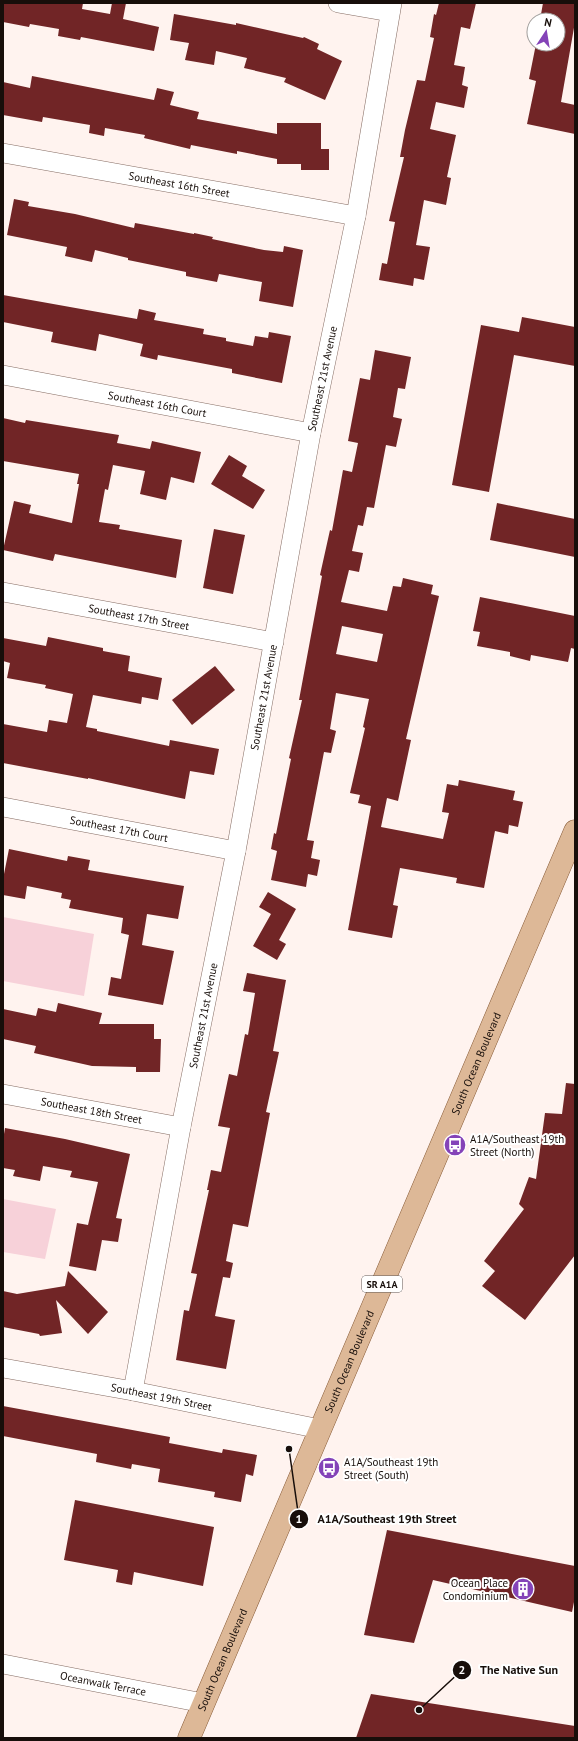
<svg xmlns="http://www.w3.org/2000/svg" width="578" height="1741" font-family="'PT Sans',sans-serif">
<rect width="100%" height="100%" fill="#fff3ef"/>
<g fill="#f7d1d9">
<polygon points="3,917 94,934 84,996 3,981"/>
<polygon points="3,1199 56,1209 45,1259 3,1252"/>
</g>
<g fill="#712526" fill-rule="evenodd">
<polygon points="3,3 83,3 82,9 110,14 112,3 126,3 123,19 159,27 154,51 81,37 80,40 58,36 59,29 30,24 29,27 3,22"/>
<polygon points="439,3 476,3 470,29 461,27 454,65 465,67 462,85 468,87 464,108 436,102 430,129 456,135 447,177 451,178 446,205 424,200 416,245 430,247 424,280 414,278 413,286 379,280 382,263 387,264 395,222 389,221 404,157 400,157 405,130 417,80 425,81 434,38 430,37 434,14 436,15"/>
<polygon points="543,3 575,3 575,22 561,102 575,105 575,134 527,124 536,81 529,79 536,44 558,44 558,20 540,20"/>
<polygon points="174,14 236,25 236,23 303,38 304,37 319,44 317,49 342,61 325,100 284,82 286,78 244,68 247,58 216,51 214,65 185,60 189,43 170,40"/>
<polygon points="32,76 154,100 157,88 174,92 170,105 199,112 197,119 277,134 277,123 321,123 321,149 329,149 329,170 301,170 301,164 277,164 277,159 237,151 237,154 191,145 190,149 144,138 145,135 105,128 104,136 89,133 90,125 43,117 42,122 3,115 3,82 30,88"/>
<polygon points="14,199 29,202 28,206 75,214 134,228 135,223 194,234 194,233 213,237 212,239 264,250 283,252 284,246 303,250 293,307 259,301 262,282 219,274 217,282 186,276 186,272 128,260 128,258 95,250 92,262 65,256 67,247 7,235"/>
<polygon points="3,295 137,319 139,309 156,313 154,320 204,329 203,334 226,338 226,341 253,346 255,336 268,338 269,332 291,336 282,383 232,373 232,369 158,355 157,360 140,356 143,344 99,334 96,351 51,342 53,332 3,322"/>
<polygon points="522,317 575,327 575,366 514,355 489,492 452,485 481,325 519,332"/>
<path d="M 375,350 L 411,357 L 405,389 L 398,388 L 393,417 L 402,419 L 396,447 L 386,445 L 374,508 L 367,507 L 363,526 L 358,525 L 352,551 L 363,553 L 359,572 L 349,570 L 341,602 L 387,611 L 393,586 L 401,587 L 403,578 L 433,585 L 431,594 L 439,596 L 406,739 L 411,740 L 398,801 L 387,798 L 381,827 L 443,839 L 449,813 L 442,812 L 447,784 L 458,786 L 459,780 L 515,791 L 513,800 L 523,802 L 518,827 L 509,825 L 508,834 L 495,831 L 484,888 L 456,883 L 457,878 L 400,868 L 393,905 L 398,906 L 392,938 L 348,930 L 371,806 L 358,803 L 360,795 L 350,793 L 365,728 L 363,727 L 369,699 L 336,693 L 330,729 L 336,731 L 331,753 L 324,752 L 307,840 L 314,841 L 311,858 L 320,860 L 317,876 L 308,874 L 306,887 L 271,880 L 277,851 L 271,849 L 274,833 L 276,834 L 291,759 L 289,758 L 302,700 L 299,700 L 322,576 L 320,575 L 330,530 L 332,531 L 343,470 L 352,472 L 358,443 L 348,441 L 360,378 L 370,380 ZM 342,626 L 383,634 L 377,662 L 336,654 Z"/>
<polygon points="3,418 25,423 26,420 119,435 117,443 150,449 152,441 201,452 194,483 171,477 166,500 140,494 145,471 113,465 108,490 105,489 99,522 120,525 119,529 182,540 176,578 55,554 53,561 3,550 14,501 31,505 29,513 72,523 79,484 77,484 79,474 3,461"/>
<polygon points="229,455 247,466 242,476 265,490 253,509 211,484"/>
<polygon points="497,503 575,519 575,557 490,540"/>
<polygon points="214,529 245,535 233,594 203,588"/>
<polygon points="480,597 575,616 575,649 571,648 568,662 531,655 530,661 510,656 510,652 477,646 480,632 473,631"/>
<polygon points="48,637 103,648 103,651 130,656 128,671 162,678 158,700 142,697 141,704 93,695 86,727 97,729 97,731 169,746 170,740 219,749 214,775 190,771 185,799 88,778 88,779 3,763 3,724 47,732 49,720 67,723 73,694 45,688 46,685 7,678 10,663 3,661 3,638 46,646"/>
<polygon points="215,666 235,690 192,725 172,700"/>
<polygon points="9,849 67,861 68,856 90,860 88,870 184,886 178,919 147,914 142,945 174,951 163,1005 108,995 111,977 121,979 129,935 121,933 123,918 69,908 71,900 61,898 62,893 27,886 25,899 3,895 3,879"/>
<polygon points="268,892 296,909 279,940 286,944 277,960 253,946 271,914 259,907"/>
<polygon points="247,973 286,980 273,1051 279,1052 266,1112 270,1113 248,1227 233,1224 226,1261 233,1263 230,1278 223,1277 215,1316 235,1320 226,1369 176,1360 184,1310 189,1311 197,1274 191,1273 209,1190 207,1190 211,1170 221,1172 230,1128 218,1126 229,1074 237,1076 245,1034 248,1035 255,993 243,991"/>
<polygon points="58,1003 102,1013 99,1024 154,1024 154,1039 161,1039 160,1072 136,1072 136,1067 92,1066 34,1053 36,1046 3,1039 3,1009 36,1016 38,1008 56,1012"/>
<polygon points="566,1083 575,1084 575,1255 525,1320 482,1286 495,1271 484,1261 524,1209 519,1204 529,1177 536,1179 545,1113 562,1114"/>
<polygon points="5,1128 65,1139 130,1154 116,1218 122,1219 118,1242 102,1240 96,1271 69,1266 77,1223 88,1225 98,1182 70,1177 72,1171 43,1166 40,1181 13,1176 15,1170 3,1168 3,1140"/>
<polygon points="68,1271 108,1312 88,1334 56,1300 62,1333 40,1336 39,1334 3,1327 3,1291 17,1294 65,1286"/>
<polygon points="3,1406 170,1437 169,1443 222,1453 223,1449 257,1455 253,1476 246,1474 241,1502 214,1497 215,1492 158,1482 160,1469 132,1464 131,1469 96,1462 97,1454 3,1436"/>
<polygon points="75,1500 214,1527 203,1586 134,1572 132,1585 116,1582 118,1570 64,1560"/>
<polygon points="387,1530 575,1566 575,1597 572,1612 433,1580 414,1643 364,1635"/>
<polygon points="371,1694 575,1726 575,1738 356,1738"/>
</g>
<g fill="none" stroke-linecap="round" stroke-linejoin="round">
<g stroke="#866d64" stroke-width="20">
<g id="minor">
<polyline points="338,3 390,12"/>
<path id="s1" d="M 3,153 L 356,216"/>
<path id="s2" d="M 3,375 L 311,433"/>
<path id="s3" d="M 3,592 L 274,642"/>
<path id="s4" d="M 3,807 L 236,851"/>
<path id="s5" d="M 3,1094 L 181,1127"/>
<path id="s6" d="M 3,1368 L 133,1391 L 320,1429"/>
<path id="s7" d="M 133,1391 L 181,1127 L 236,851 L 311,433 L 356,216 L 392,3"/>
<path id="s8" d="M 3,1664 L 203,1703"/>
</g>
</g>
<g stroke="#895d39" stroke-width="23">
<g id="primary">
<path id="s9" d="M 189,1738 L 575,831"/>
</g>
</g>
<use href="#minor" stroke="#fff" stroke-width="19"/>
<use href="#primary" stroke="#ddb897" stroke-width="22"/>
</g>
<defs>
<g id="bus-disc" transform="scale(1.15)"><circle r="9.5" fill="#8443b8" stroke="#fff"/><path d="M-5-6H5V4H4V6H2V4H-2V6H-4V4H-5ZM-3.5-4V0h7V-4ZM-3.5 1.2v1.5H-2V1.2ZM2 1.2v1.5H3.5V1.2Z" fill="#fff"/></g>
<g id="building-disc" transform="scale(1.15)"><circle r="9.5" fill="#8443b8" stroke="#fff"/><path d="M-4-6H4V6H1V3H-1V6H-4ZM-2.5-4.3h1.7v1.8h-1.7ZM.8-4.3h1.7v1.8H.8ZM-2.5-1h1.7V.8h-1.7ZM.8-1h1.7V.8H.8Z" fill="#fff"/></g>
</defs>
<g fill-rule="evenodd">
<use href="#bus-disc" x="455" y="1145"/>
<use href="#bus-disc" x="329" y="1468"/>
<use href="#building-disc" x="523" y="1589"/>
</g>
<g text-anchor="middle" stroke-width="4" stroke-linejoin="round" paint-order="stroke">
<rect fill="#fff" stroke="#5d5654" stroke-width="1" x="362" y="1276" width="40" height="16" rx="3"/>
<g font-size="10" font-weight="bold" fill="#170e0a">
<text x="382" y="1288">SR A1A</text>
</g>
<g font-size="11" fill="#170e0a" stroke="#fff">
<text dy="4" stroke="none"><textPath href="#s1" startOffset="179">Southeast 16th Street</textPath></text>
<text dy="4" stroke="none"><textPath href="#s7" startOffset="1030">Southeast 21st Avenue</textPath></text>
<text dy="4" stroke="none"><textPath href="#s2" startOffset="157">Southeast 16th Court</textPath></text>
<text dy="4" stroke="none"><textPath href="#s3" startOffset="138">Southeast 17th Street</textPath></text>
<text dy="4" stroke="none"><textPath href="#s7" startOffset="706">Southeast 21st Avenue</textPath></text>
<text dy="4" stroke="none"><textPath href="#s4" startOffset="118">Southeast 17th Court</textPath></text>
<text dy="4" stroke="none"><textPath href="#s7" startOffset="382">Southeast 21st Avenue</textPath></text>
<text dy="4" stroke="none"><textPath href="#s9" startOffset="733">South Ocean Boulevard</textPath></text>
<text dy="4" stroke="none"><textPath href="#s5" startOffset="90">Southeast 18th Street</textPath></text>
<text dy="4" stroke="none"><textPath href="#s9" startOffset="409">South Ocean Boulevard</textPath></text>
<text dy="4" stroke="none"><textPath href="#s6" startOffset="161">Southeast 19th Street</textPath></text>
<text dy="4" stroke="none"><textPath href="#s9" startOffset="85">South Ocean Boulevard</textPath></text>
<text dy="4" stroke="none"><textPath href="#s8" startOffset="102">Oceanwalk Terrace</textPath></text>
</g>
<g font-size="11" fill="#170e0a" stroke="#fff" text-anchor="start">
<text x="470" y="1143">A1A/Southeast 19th<tspan x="470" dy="13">Street (North)</tspan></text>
<text x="344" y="1466">A1A/Southeast 19th<tspan x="344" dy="13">Street (South)</tspan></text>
<text x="508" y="1587" text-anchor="end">Ocean Place<tspan x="508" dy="13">Condominium</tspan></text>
</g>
</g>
<path fill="none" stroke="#170e0a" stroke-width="1.5" d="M289 1449L299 1519M419 1710L462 1670"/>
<g fill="#170e0a" stroke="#fff" stroke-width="1.5">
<circle cx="289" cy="1449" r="4"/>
<circle cx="419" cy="1710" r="4"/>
<circle cx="299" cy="1519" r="10"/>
<circle cx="462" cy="1670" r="10"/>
</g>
<g font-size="12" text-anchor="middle" font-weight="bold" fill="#fff">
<text x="299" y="1523">1</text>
<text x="462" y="1674">2</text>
</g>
<g font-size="12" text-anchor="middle" font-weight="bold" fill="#170e0a" stroke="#fff" stroke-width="4" stroke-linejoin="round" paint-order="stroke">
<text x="387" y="1523">A1A/Southeast 19th Street</text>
<text x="519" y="1674">The Native Sun</text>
</g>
<rect width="578" height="1741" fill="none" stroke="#170e0a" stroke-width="8"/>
<g transform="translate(546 32) rotate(12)"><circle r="19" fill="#ffffff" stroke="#a29f9d"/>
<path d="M0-3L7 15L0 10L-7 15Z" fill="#8443b8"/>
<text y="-6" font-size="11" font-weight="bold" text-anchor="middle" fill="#170e0a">N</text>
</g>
</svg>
